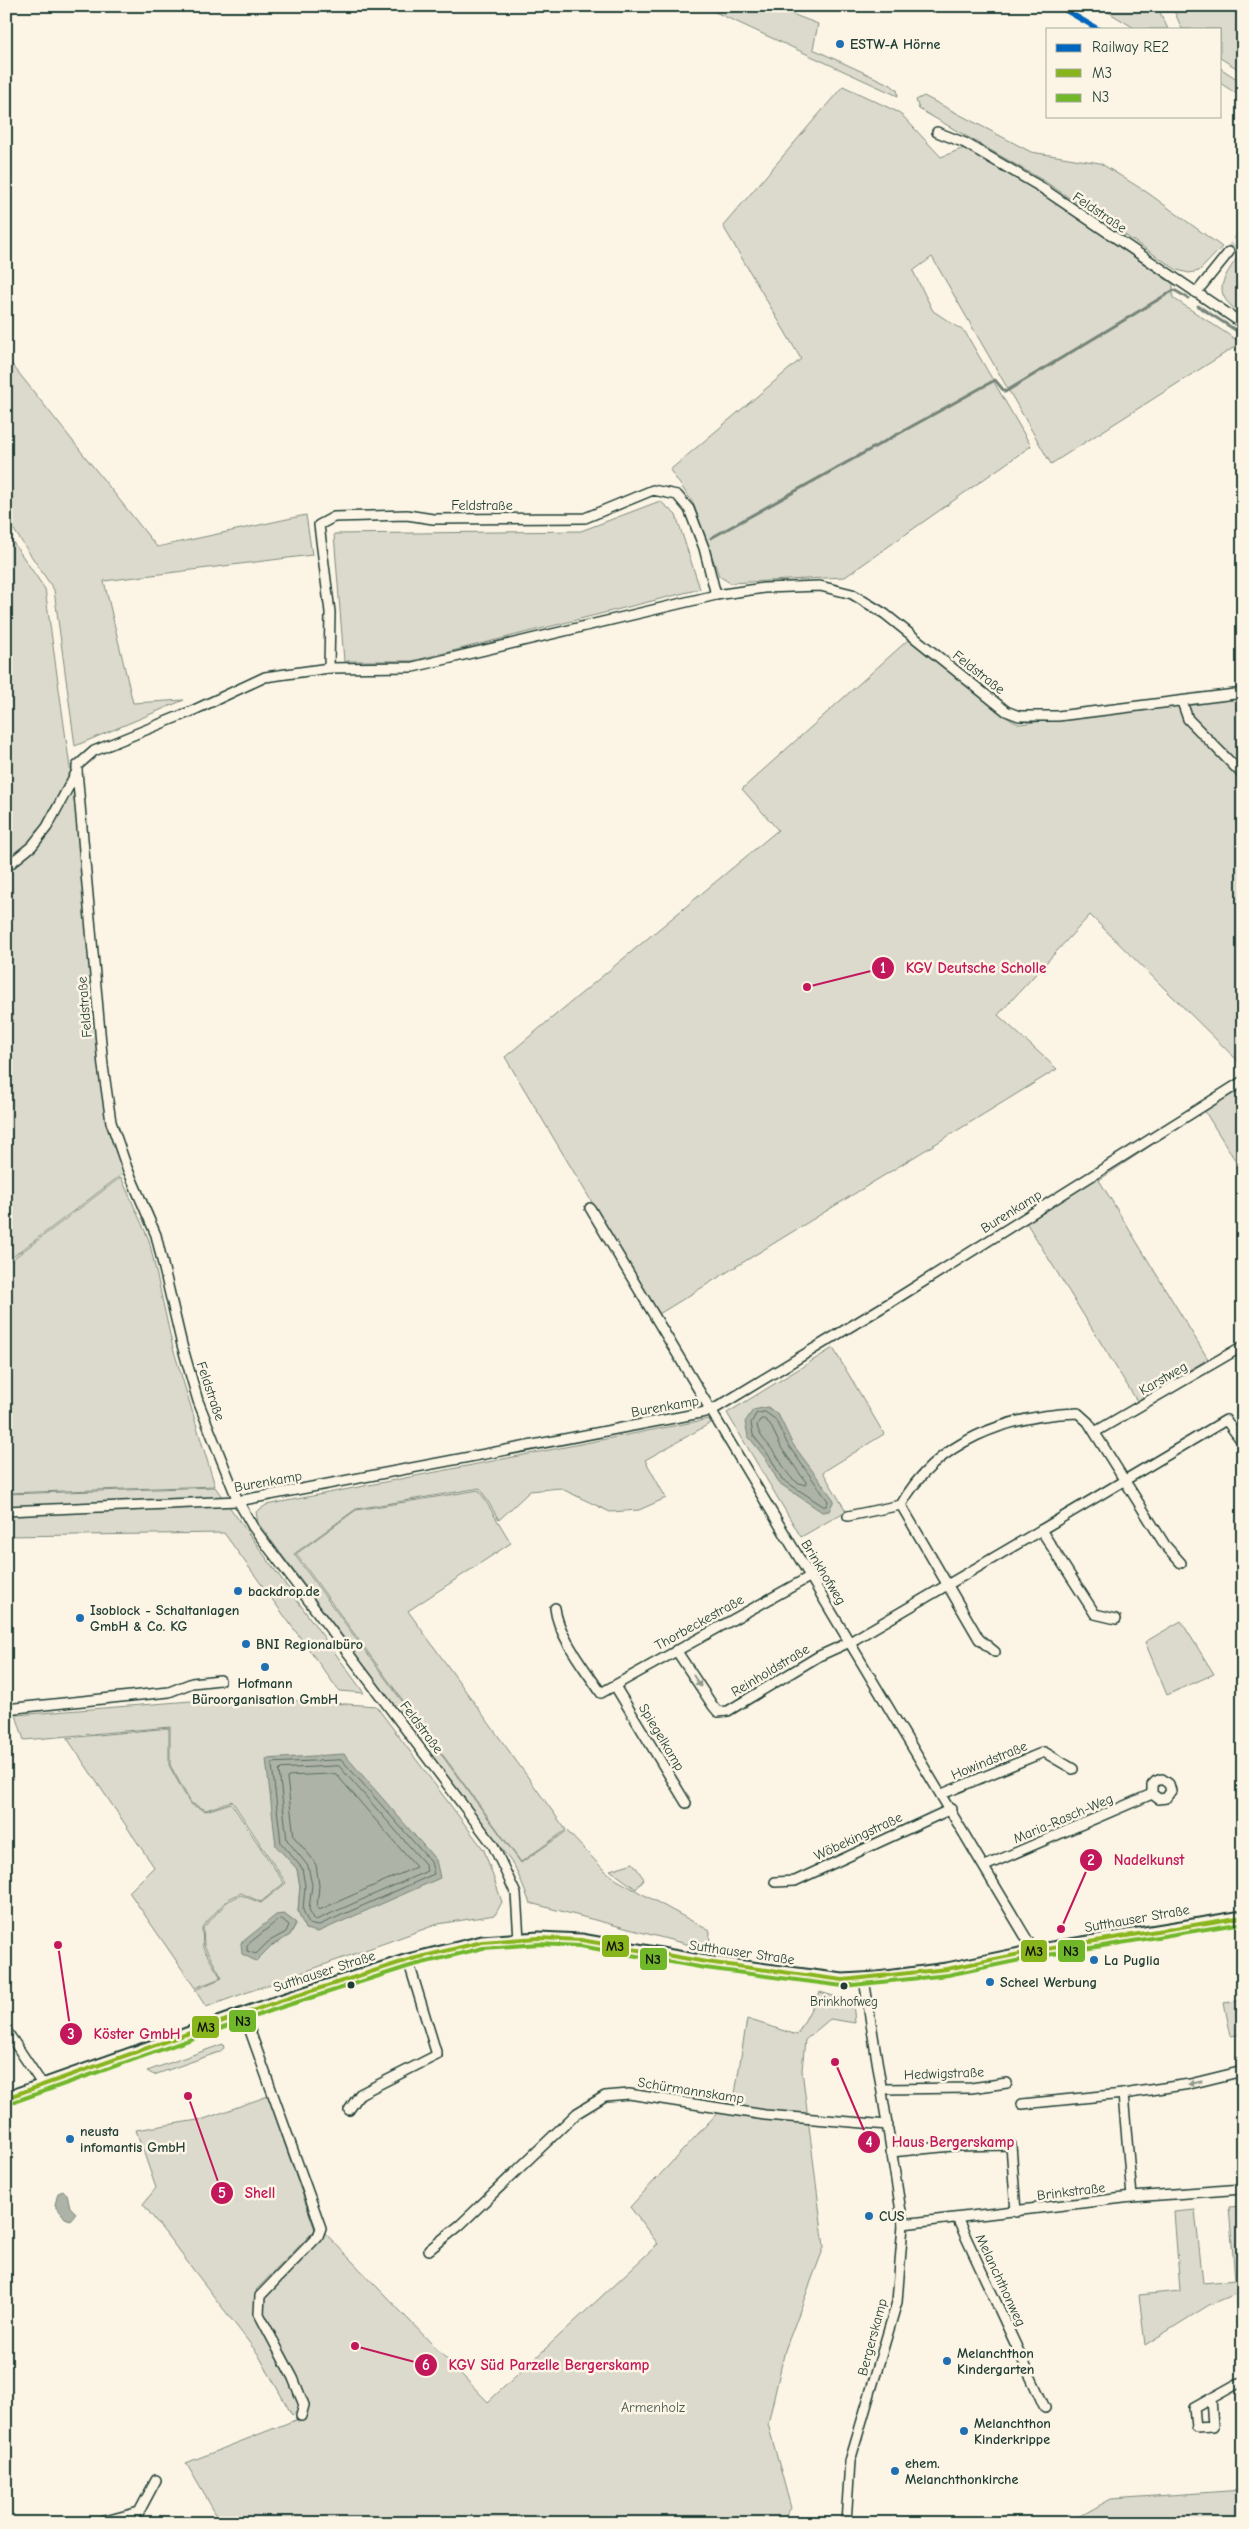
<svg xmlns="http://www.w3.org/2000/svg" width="1249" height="2529" font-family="'Comic Neue',sans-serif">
<rect width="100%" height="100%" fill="#fcf5e5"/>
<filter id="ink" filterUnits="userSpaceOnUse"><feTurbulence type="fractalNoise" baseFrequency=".02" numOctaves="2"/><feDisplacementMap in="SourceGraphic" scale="10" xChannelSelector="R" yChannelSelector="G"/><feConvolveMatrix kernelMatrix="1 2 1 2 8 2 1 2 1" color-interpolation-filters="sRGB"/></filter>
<g filter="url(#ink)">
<g fill="#dcdacc" stroke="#7e8c80" fill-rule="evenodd">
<polygon points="702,6 771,6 818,24 813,49 891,85 897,90 898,96"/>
<polygon points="1098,6 1157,6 1168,29 1136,29"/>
<polygon points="1172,6 1243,6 1243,72 1220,58 1220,29 1182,29"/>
<polygon points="1220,68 1243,83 1243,98 1220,83"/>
<polygon points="843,86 900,113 941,157 964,148 1037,190 1173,284 1173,298 1241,343 1051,464 932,257 913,271 933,311 965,332 1031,446 845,577 730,583 719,576 693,503 670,470 801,359 723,226"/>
<polygon points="924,96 1031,152 1100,163 1148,193 1222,247 1199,271 1189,273 1177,270 1044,181 919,109 916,100"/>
<path d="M 1237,258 L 1243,262 L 1243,315 C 1213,295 1219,284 1237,258 Z"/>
<polygon points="6,357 157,547 306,515 312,555 104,581 133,703 184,700 75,746 54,590 6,518"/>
<polygon points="660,501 676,515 700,589 412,661 344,661 334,534 581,531"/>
<polygon points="6,532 45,589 73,789 112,1111 129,1169 6,1262"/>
<polygon points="909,639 1009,719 1019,724 1243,696 1243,1066 1090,915 998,1015 1057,1069 659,1314 505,1057 778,830 742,789"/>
<polygon points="1243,1081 1243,1173 1204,1110 1099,1180 1208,1359 1137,1401 1024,1219"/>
<polygon points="121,1177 149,1240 173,1348 215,1486 6,1493 6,1264"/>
<polygon points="833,1348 884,1434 823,1472 846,1511 801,1537 727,1413"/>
<polygon points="709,1419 711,1423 645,1460 666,1498 639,1510 610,1512 560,1488 530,1491 499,1520 480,1488 356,1509 294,1554 521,1863 567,1831 603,1869 617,1880 710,1931 709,1950 530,1903 515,1867 258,1523 256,1512 266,1505"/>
<polygon points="215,1487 364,1693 339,1691 224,1533 6,1536 6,1494"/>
<polygon points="479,1490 511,1543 408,1611 566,1830 521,1862 296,1554 356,1510"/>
<polygon points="1181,1621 1214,1674 1167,1695 1145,1642"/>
<path d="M 241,1697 L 376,1706 L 484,1850 L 502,1902 L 495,1915 L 438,1924 L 206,2007 L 195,1990 L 222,1978 L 204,1946 L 203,1928 L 228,1901 L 241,1895 L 261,1903 L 286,1883 L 232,1801 L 206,1810 L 191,1803 L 170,1765 L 170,1727 L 24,1740 L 16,1715 ZM 297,1869 L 318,1932 L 298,1911 L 300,1886 ZM 284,1914 L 296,1924 L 290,1935 L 271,1946 Z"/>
<polygon points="169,1728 169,1765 190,1804 206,1811 231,1803 284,1883 261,1902 241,1893 228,1899 202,1927 203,1948 221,1978 195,1988 129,1892 154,1867 67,1738"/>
<polygon points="633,1863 644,1879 636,1889 610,1870"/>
<polygon points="820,1992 853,2002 855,2023 830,2019 805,2040 802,2070 824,2247 785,2350 768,2424 791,2508 781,2523 221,2523 186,2463 308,2415 305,2406 292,2415 258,2354 143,2204 156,2188 136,2130 204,2119 268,2096 315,2230 256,2290 261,2296 323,2231 488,2402 658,2244 630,2207 735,2094 747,2019 797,2035"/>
<polygon points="1243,2000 1243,2034 1231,2036 1224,2003"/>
<polygon points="223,2044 224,2048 219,2052 154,2075 147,2071"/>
<polygon points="1243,2206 1243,2291 1209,2305 1145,2345 1139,2295 1180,2291 1174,2212 1195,2210 1203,2283 1235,2280 1229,2207"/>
<polygon points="1243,2490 1243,2523 1068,2523 1111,2499"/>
</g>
<g fill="#aeb3a7" stroke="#758479">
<polygon points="768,1407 779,1416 792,1443 834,1500 829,1511 822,1512 779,1483 766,1459 748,1436 745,1422 753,1410"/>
<polygon points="344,1754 436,1860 440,1878 318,1932 305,1929 298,1911 300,1886 297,1869 276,1846 266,1759"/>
<polygon points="284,1914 296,1923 290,1935 271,1946 256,1961 242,1954 241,1943 276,1915"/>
<polygon points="63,2191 67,2194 70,2207 76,2213 70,2220 65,2218 55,2205 58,2193"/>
</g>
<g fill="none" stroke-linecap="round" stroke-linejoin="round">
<g stroke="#586c62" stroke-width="1">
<polygon points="765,1412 775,1419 788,1445 828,1501 826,1506 823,1506 782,1479 770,1457 753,1435 751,1423 756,1414"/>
<path d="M 764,1419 L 770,1424 L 782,1449 L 806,1482 L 806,1485 C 787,1482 784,1464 774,1452 C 767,1442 759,1437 757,1425 L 760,1420 Z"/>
<polygon points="342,1760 431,1862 434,1874 317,1926 309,1924 303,1910 305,1886 302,1868 281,1843 272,1765 274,1763"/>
<polygon points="339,1766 425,1864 427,1871 316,1920 313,1919 309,1909 312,1885 308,1866 287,1840 279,1771 281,1769"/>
<polygon points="336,1774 416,1867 319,1910 317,1908 319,1885 316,1865 311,1857 294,1837 287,1778 290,1776"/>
<polygon points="282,1919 289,1925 286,1932 268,1942 256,1954 247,1951 247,1945 278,1920"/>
</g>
<g stroke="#758479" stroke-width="3">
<polyline points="1198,306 1240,333"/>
<polyline points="711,538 995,380 1005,392 1174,290 1188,298"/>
</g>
<polyline stroke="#d0d0c2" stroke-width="9" stroke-dasharray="9 4.5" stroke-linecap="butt" points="1229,252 1243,232"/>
<g stroke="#1f3d34" stroke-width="12">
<g id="minor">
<polyline points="937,132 965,143 1039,186 1243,324"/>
<polyline points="1196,293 1229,252"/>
<polyline points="329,668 330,612 319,525 334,517 407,515 433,519 585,518 653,490 677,495 689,509 704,548 716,595"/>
<polyline points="1182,702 1188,719 1243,775"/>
<polyline points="77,771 103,1066 111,1122 127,1168 156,1235 182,1345 198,1401 238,1501 253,1527 493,1845 516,1894 519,1939"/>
<polyline points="6,867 32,846 47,827 77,771 77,766 94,751 192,711 265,677 329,668 413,667 716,595 764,588 820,586 852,594 885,614 1006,711 1019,716 1058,716 1243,693"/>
<polyline points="590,1208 1034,1951"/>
<polyline points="1095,1432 1243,1346"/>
<polyline points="901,1505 979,1639 995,1652"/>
<polyline points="6,1511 238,1501 711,1411 891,1302 1243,1081"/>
<path d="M 848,1516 L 901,1505 C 936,1441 1008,1415 1078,1413 L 1088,1422 L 1165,1545 L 1181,1563"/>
<path d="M 555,1608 C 558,1636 586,1670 601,1693 L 811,1576"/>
<polyline points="1116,1619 1095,1614 1041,1530 1226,1420 1243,1443"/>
<polyline points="676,1650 713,1706 718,1712 728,1711 819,1656 850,1642 1041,1530"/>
<polyline points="615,1686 686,1803"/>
<polyline points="6,1709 169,1692 192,1683 220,1680"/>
<polyline points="942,1794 1044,1752 1073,1769"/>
<polyline points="985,1866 1152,1794 1159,1799 1166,1798 1171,1791 1169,1784 1162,1779 1156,1781 1152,1785 1152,1794"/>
<polyline points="775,1882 795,1881 951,1809"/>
<polyline points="244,2014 321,2228 318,2236 260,2296 259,2314 293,2378 304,2405 301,2416"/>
<polyline points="6,2030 42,2084"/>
<polyline points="882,2089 971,2088 1007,2083"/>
<polyline points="1022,2104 1123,2094"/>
<polyline points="349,2110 360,2094 437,2055 408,1960"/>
<polyline points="891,2152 952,2146 1011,2145 1016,2212"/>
<polyline points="1132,2197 1123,2094 1190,2084 1243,2071"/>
<polyline points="957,2218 1045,2408"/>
<polyline points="903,2224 1132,2197 1243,2189"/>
<polyline points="429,2250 460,2225 577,2113 605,2096 629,2094 765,2115 888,2125"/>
<polyline points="1211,2399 1213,2426 1196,2427 1194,2408 1237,2384 1243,2382"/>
<polyline points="98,2523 139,2512 156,2480"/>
<polyline points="846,2523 850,2461 897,2302 903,2224 864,1979"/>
</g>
</g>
<g stroke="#1f3d34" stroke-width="15">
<polyline id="tertiary" points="6,2098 277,2002 408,1960 482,1942 539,1938 581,1940 706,1962 843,1980 878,1978 947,1969 1034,1951 1243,1917"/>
</g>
<use href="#minor" stroke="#fcf5e5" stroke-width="9"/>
<use href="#tertiary" stroke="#fcf5e5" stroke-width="11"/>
<g stroke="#fcf5e5" stroke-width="8">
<polyline id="bus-1" points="6,2098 277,2002 408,1960 482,1942 539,1938 581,1940 706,1962 843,1980 947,1969 1034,1951 1243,1917"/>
</g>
<g stroke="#fcf5e5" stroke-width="8">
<polyline id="bus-2" points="8,2104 279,2008 410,1966 483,1948 539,1944 580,1946 705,1968 843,1986 948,1975 1035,1957 1243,1923"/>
</g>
<use href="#bus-1" stroke="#88b41c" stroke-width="4"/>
<use href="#bus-2" stroke="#71b72a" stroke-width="4"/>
<g stroke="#fcf5e5" stroke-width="9">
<polyline id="rail-1" points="1058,6 1098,29"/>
</g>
<use href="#rail-1" stroke="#0065bd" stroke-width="5"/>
</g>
<defs><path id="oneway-solid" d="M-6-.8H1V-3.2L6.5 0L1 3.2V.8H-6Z" transform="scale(1.25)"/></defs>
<g fill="#8e998c">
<use href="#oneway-solid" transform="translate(697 1681) rotate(57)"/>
<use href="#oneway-solid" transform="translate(1195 2083) rotate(167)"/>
</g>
</g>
<g fill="#1f6fb2" stroke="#fcf5e5" stroke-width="2">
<circle cx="840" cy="44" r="5"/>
<circle cx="238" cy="1591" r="5"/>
<circle cx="80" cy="1618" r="5"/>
<circle cx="246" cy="1644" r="5"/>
<circle cx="265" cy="1667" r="5"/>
<circle cx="1094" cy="1960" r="5"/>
<circle cx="990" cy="1982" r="5"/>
<circle cx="70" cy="2139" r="5"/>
<circle cx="869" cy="2216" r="5"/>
<circle cx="947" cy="2361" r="5"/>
<circle cx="964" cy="2431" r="5"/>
<circle cx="895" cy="2471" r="5"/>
</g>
<g fill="#1f3d34" stroke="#fcf5e5" stroke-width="2">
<circle cx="351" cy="1985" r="4.5"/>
<circle cx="844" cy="1986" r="4.5"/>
</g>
<g text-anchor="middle" stroke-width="5" stroke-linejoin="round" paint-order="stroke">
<g font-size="13" fill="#1f3d34" stroke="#fcf5e5">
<text x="844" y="2006">Brinkhofweg</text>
</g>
<g font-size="14" font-weight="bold" fill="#1f3d34" stroke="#fcf5e5" text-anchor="start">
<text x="850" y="49">ESTW-A Hörne</text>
<text x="248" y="1596">backdrop.de</text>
<text x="90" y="1615">Isoblock - Schaltanlagen<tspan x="90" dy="16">GmbH &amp; Co. KG</tspan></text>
<text x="256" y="1649">BNI Regionalbüro</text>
<text x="265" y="1688" text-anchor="middle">Hofmann<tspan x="265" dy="16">Büroorganisation GmbH</tspan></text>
<text x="1104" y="1965">La Puglia</text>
<text x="1000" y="1987">Scheel Werbung</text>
<text x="80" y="2136">neusta<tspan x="80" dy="16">infomantis GmbH</tspan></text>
<text x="879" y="2221">CUS</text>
<text x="957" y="2358">Melanchthon<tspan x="957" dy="16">Kindergarten</tspan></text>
<text x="974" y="2428">Melanchthon<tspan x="974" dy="16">Kinderkrippe</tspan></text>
<text x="905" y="2468">ehem.<tspan x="905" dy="16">Melanchthonkirche</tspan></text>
</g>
<g font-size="14" fill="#1f3d34" stroke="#fcf5e5">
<text transform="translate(1100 212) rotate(34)" y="5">Feldstraße</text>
<text x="482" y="510">Feldstraße</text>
<text transform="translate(979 672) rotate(38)" y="5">Feldstraße</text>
<text transform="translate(84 1007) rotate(-95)" y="5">Feldstraße</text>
<text transform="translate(1011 1211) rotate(-32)" y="5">Burenkamp</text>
<text transform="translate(1163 1378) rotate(-30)" y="5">Karstweg</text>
<text transform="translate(211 1391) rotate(71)" y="5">Feldstraße</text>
<text transform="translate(665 1406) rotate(-10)" y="5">Burenkamp</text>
<text transform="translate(268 1481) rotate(-10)" y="5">Burenkamp</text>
<text transform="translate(824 1572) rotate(59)" y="5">Brinkhofweg</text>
<text transform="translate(699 1622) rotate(-29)" y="5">Thorbeckestraße</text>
<text transform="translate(770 1670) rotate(-31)" y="5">Reinholdstraße</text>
<text transform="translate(422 1727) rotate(53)" y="5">Feldstraße</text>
<text transform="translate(662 1737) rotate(59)" y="5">Spiegelkamp</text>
<text transform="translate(989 1760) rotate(-22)" y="5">Howindstraße</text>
<text transform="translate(1063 1818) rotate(-23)" y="5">Maria-Rasch-Weg</text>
<text transform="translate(858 1836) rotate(-25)" y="5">Wöbekingstraße</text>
<text transform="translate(1137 1918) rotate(-10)" y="5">Sutthauser Straße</text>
<text transform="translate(742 1952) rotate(8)" y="5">Sutthauser Straße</text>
<text transform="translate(324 1971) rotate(-18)" y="5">Sutthauser Straße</text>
<text transform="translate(944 2073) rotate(-2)" y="5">Hedwigstraße</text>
<text transform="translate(691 2090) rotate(9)" y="5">Schürmannskamp</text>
<text transform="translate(1071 2191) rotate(-7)" y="5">Brinkstraße</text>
<text transform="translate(1001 2280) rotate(65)" y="5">Melanchthonweg</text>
<text transform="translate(872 2337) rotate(-75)" y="5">Bergerskamp</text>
</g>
<g font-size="14" fill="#455c52" stroke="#fcf5e5">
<text x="653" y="2412">Armenholz</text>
</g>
</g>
<path fill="none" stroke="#c2185b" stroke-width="2" d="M807 987L883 968M1061 1929L1091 1860M58 1945L71 2034M835 2062L869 2142M188 2096L222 2193M355 2346L426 2365"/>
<g fill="#c2185b" stroke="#fcf5e5" stroke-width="2">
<circle cx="807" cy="987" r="5"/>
<circle cx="1061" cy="1929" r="5"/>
<circle cx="58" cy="1945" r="5"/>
<circle cx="835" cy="2062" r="5"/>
<circle cx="188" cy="2096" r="5"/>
<circle cx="355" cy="2346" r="5"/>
<circle cx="883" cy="968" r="12"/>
<circle cx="1091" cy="1860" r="12"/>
<circle cx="71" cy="2034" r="12"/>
<circle cx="869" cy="2142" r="12"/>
<circle cx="222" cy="2193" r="12"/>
<circle cx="426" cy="2365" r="12"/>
</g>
<g font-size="15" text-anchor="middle" font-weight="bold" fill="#fff">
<text x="883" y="973">1</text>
<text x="1091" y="1865">2</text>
<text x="71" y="2039">3</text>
<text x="869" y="2147">4</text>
<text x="222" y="2198">5</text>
<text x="426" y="2370">6</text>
</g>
<g font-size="15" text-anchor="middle" font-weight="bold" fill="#c2185b" stroke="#fcf5e5" stroke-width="5" stroke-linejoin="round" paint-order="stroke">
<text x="976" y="973">KGV Deutsche Scholle</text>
<text x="1149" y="1865">Nadelkunst</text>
<text x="137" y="2039">Köster GmbH</text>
<text x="953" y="2147">Haus Bergerskamp</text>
<text x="260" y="2198">Shell</text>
<text x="549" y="2370">KGV Süd Parzelle Bergerskamp</text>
</g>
<g stroke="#fcf5e5" stroke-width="2">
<rect x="601" y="1934" width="29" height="24" rx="5" fill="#88b41c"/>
<rect x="1020" y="1939" width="28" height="24" rx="5" fill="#88b41c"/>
<rect x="1057" y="1939" width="29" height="24" rx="5" fill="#71b72a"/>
<rect x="639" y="1947" width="29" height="24" rx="5" fill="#71b72a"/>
<rect x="228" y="2009" width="29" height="24" rx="5" fill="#71b72a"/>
<rect x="191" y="2015" width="29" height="24" rx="5" fill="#88b41c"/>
</g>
<g font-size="14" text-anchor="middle" font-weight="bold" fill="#111">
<text x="615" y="1951">M3</text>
<text x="1034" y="1956">M3</text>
<text x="1071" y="1956">N3</text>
<text x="653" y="1964">N3</text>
<text x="243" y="2026">N3</text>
<text x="206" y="2032">M3</text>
</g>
<rect width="1249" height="2529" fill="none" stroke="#fcf5e5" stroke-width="25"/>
<rect x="12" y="12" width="1224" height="2504" fill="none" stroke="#1f3d34" stroke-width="2" filter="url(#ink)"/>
<rect x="1046" y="28" width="175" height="90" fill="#fcf5e5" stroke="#a4ab9e"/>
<rect x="1056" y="44" width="25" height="8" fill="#0065bd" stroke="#a4ab9e"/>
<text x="1092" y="52" font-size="15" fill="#1f3d34">Railway RE2</text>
<rect x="1056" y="69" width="25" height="8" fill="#88b41c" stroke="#a4ab9e"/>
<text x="1092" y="78" font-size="15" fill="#1f3d34">M3</text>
<rect x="1056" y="94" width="25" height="8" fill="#71b72a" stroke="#a4ab9e"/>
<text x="1092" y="102" font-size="15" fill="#1f3d34">N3</text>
</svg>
